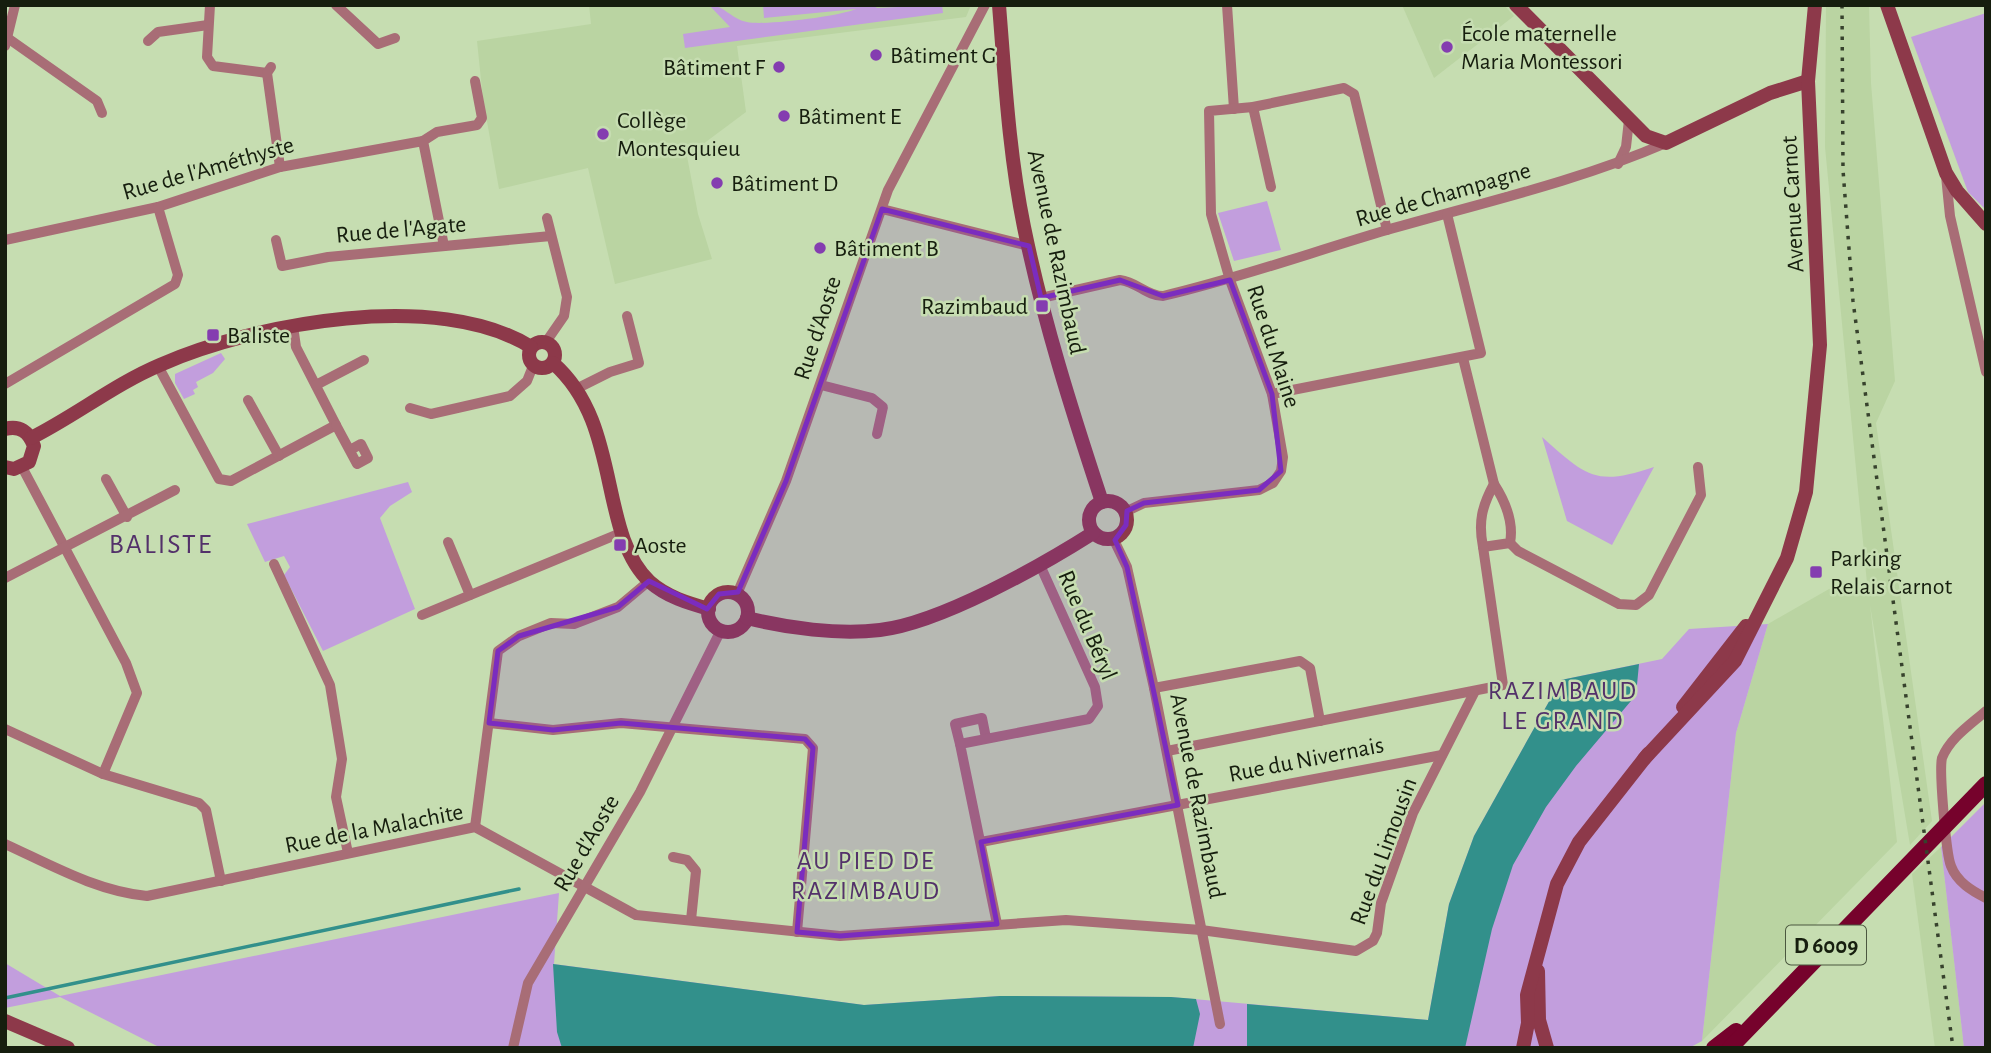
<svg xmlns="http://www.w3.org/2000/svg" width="1991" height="1053" font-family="'Alegreya Sans',sans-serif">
<rect width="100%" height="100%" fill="#c6ddb1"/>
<g fill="#bad4a2">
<polygon points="589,5 971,5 966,17 737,46 746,112 687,156 698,214 712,259 615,284 588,168 499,189 483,99 477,41 591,24"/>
<polygon points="1402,5 1504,5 1514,16 1434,78"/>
<polygon points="1826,5 1869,5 1871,83 1895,381 1876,423 1932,821 1910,845 1870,605 1897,842 1702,1041 1736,733 1768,624 1829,589 1867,583 1825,147"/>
<polygon points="1941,847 1964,1048 1935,1048 1912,874"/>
</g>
<g fill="#c29edd">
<path d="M 709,5 C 724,5 731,19 747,22 C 764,26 841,16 856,9 L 764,18 L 763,5 L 878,5 L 876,8 L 942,5 L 943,13 L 685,48 L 683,34 L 730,27 Z"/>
<polygon points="1986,13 1986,210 1968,192 1911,37"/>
<polygon points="1267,201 1281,250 1234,261 1218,213"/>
<polygon points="221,353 225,359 213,373 196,382 198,387 193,390 195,394 184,399 175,383 175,374"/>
<path d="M 1542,437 C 1586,476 1595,487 1654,467 L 1612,545 L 1567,521 Z"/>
<polygon points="408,482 412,492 390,506 380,518 415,609 323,651 284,575 290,567 284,556 265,562 247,524"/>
<polygon points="1768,624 1736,733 1702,1041 1689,1048 161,1048 60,997 5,1008 5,963 60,996 559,893 554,964 864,1005 1000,996 1171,997 1428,1020 1449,904 1474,836 1561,680 1662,659 1689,629"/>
<polygon points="1986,802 1986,1048 1964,1048 1941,847"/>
</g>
<g fill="#32908b">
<polygon points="1639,664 1636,695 1576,766 1546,807 1513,865 1492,929 1465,1048 1247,1048 1247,1004 1428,1020 1449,904 1474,836 1561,680"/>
<polygon points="553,964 864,1005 1000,996 1171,997 1196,999 1200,1014 1193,1048 562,1048 557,1032"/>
</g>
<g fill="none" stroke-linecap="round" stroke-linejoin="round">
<polyline stroke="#32908b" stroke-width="3.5" points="5,998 519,889"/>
<g stroke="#a86d76" stroke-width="10">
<polyline points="210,5 207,57 213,66 267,73"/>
<polyline points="336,5 378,44 395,38"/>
<polyline points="1227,5 1234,109"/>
<polyline points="9,39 97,101 102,113"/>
<polyline points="148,41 158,32 208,25"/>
<polyline points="5,46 15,5"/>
<polyline points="271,67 267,73 280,167"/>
<polyline points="1253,107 1271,187"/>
<polyline points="1618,164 1626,147 1629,120"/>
<polyline points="1946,176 1950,216 1986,372"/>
<polyline points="882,209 1029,246"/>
<polyline points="5,240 158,207 280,167 423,141"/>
<polyline points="276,240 282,266 328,257 551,236"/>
<polyline points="444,246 423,141 437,132 477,125 482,118 475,81"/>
<path d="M 1041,298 L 1120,280 C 1137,282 1147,296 1163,296 C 1240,278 1312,252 1387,230 C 1481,203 1576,182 1666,143"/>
<polyline points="546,342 564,316 567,297 547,218"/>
<polyline points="1463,358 1494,484"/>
<polyline points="158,366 219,479 231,481 336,425 296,347 293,326"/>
<polyline points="5,384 175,284 178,275 158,207"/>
<polyline points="316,385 364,360"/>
<polyline points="821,385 872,398 883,407 877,434"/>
<polyline points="576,389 610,372 639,363 627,316"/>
<polyline points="1272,394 1481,353 1447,214"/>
<polyline points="248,400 279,456"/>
<polyline points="410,408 431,414 510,396 527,381 533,366"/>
<polyline points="336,425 357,464 368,458 361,444 350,450"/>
<polyline points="22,467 126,663 137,693 103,774"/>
<polyline points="106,479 127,517"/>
<path d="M 1494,484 C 1505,501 1514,522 1510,543 L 1483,547 C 1478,522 1482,506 1494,484 Z"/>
<polyline points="1125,512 1144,503 1259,490 1273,483 1281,471 1283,457 1272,394 1230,280 1211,214 1209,111 1253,107 1344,88 1354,94 1387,230"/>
<polyline points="1113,538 1127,567 1154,688 1220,1024"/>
<polyline points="448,542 470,595"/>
<polyline points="1510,543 1518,551 1619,604 1636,605 1649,595 1701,495 1698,467"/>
<polyline points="274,564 330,685 342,759 336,797 348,853"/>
<polyline points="5,578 175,490"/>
<polyline points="737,594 786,481 888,190 985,5"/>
<polyline points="422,615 623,532"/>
<polyline points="1154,688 1300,661 1310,668 1320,721"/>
<path d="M 1986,711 C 1970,725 1950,738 1942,758 C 1939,770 1946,854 1951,866 C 1957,882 1972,891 1986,898"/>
<polyline points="489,723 553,730 621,723 805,739 813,748 797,932"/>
<polyline points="5,729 103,774 199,803 206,810 221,881"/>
<polyline points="960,744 955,724 982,718 986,738"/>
<polyline points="1167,751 1503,685 1483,547"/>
<polyline points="475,827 498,651 519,636 551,623 574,624 618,607 649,581"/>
<polyline points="981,842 1442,755"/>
<path d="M 5,844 C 51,865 96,891 147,896 L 475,827 L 636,915 L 840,936 L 1066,920 L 1201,930 L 1356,951 L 1373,941 L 1377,933 L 1381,903 L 1413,813 L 1474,693"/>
<polyline points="673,857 687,860 696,871 691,920"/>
<polyline points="997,924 960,744 1089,719 1098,706 1095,687 1040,565"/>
<polyline points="513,1048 528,983 640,792 721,630"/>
</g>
<g stroke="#8d394a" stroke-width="14">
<path d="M 999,5 C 1005,79 1009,154 1024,227 C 1043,320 1072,411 1102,502"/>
<polyline points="1516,5 1646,136 1666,143 1770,93 1808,81"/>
<polyline points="1887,5 1946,173 1957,191 1986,224"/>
<circle cx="542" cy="355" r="13"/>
<path d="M 553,363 C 623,424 597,532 650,582 C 667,597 688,603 709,609"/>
<path d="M 5,429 C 20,425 29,432 34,446 L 29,462 L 14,469 L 5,467"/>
<path d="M 31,438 C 75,416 115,384 160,365 C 255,323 438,289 531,347"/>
<circle cx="1108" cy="520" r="19"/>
<circle cx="728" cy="612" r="20"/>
<path d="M 747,618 C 787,628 838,635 880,630 C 940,623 1041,566 1093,533"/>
<polyline points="1683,707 1746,626"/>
<polyline points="1644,759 1735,661 1787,558 1806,492 1820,345 1808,81 1815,5"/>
<polyline points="1538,971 1539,1020 1547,1048"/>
<polyline points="5,1021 68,1048"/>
<polyline points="1523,1048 1528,1023 1527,995 1557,884 1579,842 1648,754"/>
</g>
<g stroke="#76022c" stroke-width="16">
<polyline points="1714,1048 1736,1031"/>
<polyline points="1730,1048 1986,784"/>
</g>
<polyline stroke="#37422d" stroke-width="3.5" stroke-dasharray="3.5 7" stroke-linecap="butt" points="1842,5 1843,170 1853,301 1953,1048"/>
</g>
<path fill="#7b2cbf" fill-opacity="0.2" stroke="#7b2cbf" stroke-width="5" stroke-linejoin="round" d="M 882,209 L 1029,246 L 1041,298 L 1120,280 L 1163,296 L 1230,280 L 1272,394 L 1281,471 L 1259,490 L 1144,503 L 1127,511 L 1126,525 L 1115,540 L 1127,567 L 1178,805 L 981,842 L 997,924 L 840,936 L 797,932 L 813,748 L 805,739 L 621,723 L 553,730 L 489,723 L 498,651 L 519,636 L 618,607 L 649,581 L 707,609 L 719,594 L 738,592 L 786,481 Z"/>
<g fill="#843db0" stroke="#c6ddb1" stroke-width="2.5">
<circle cx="1447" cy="47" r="7"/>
<circle cx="876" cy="55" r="7"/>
<circle cx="779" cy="67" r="7"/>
<circle cx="784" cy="116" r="7"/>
<circle cx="603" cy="134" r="7"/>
<circle cx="717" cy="183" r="7"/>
<circle cx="820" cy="248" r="7"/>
<rect x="1035" y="299" width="14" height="14" rx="3.5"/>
<rect x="206" y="328" width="14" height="14" rx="3.5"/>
<rect x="613" y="538" width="14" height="14" rx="3.5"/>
<rect x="1809" y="565" width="14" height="14" rx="3.5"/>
</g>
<g text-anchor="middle" stroke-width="5" stroke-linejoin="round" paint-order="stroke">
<rect fill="#c6ddb1" stroke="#4b573f" stroke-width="2" x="1786" y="925.5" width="80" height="39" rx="5"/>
<g font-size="23" font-weight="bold" fill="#161e0e">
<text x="1826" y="953">D 6009</text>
</g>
<g font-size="24" fill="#161e0e" stroke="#c6ddb1" text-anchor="start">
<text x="1461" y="41">École maternelle<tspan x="1461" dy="28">Maria Montessori</tspan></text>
<text x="890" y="63">Bâtiment G</text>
<text x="765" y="75" text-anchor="end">Bâtiment F</text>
<text x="798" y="124">Bâtiment E</text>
<text x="617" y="128">Collège<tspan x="617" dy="28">Montesquieu</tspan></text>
<text x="731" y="191">Bâtiment D</text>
<text x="834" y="256">Bâtiment B</text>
<text x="1028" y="314" text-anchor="end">Razimbaud</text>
<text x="227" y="343">Baliste</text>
<text x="634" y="553">Aoste</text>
<text x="1830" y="566">Parking<tspan x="1830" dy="28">Relais Carnot</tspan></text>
</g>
<g font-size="24" fill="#161e0e" stroke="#c6ddb1">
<text transform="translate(208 168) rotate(-16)" y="8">Rue de l'Améthyste</text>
<text transform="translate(1443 194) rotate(-16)" y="8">Rue de Champagne</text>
<text transform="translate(1792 204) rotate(-93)" y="8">Avenue Carnot</text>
<text transform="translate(401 229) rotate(-5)" y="8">Rue de l'Agate</text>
<text transform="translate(1057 252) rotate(78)" y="8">Avenue de Razimbaud</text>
<text transform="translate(817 328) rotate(-72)" y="8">Rue d'Aoste</text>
<text transform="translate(1274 346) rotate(72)" y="8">Rue du Maine</text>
<text transform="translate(1088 625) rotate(67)" y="8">Rue du Béryl</text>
<text transform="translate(1306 759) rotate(-11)" y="8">Rue du Nivernais</text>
<text transform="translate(1198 796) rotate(79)" y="8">Avenue de Razimbaud</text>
<text transform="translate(374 828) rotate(-11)" y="8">Rue de la Malachite</text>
<text transform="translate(586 843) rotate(-60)" y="8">Rue d'Aoste</text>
<text transform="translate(1383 851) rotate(-70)" y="8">Rue du Limousin</text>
</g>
<g font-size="26" letter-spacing="2" fill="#53316a" stroke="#c6ddb1">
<text x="1563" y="699">RAZIMBAUD<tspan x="1563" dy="30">LE GRAND</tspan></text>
<text x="866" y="869">AU PIED DE<tspan x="866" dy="30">RAZIMBAUD</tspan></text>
</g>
<g font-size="28" letter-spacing="2" fill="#53316a" stroke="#c6ddb1">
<text x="161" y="553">BALISTE</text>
</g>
</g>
<rect width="1991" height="1053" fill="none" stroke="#161e0e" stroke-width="14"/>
</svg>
